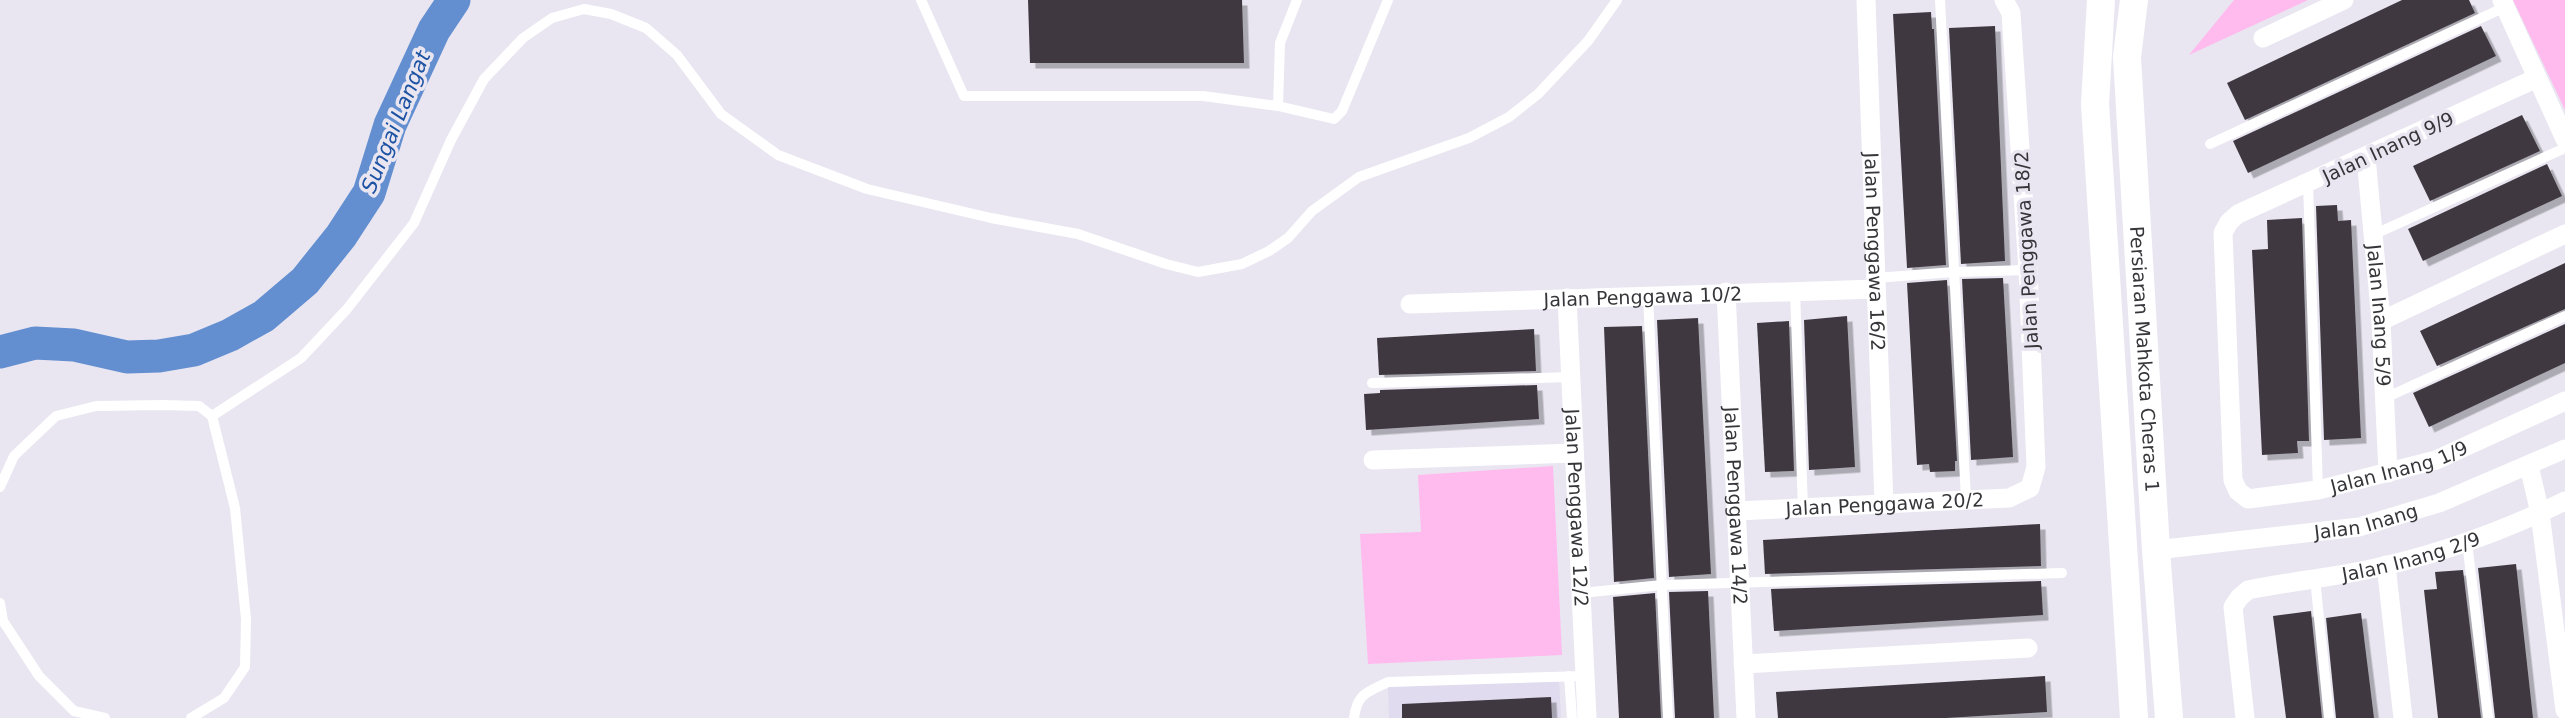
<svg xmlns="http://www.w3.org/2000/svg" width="2565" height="718" font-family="'DejaVu Sans',sans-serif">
<defs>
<filter id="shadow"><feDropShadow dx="5.5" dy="5.5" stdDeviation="0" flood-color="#0004"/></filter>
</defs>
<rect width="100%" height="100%" fill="#e9e6f1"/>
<polygon fill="#e0dbee" points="1559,680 1561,718 1389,718 1388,687"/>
<g fill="#ffbaee">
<polygon points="2234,0 2308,0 2189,55"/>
<polygon points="2513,0 2565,0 2565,110"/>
<polygon points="1553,466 1562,655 1368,664 1360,534 1421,532 1418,475"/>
</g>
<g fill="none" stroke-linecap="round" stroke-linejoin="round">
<polyline stroke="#638fd0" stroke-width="33" points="0,352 35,343 74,345 127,357 159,356 194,350 230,335 264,316 305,281 341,236 369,193 390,125 434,30 454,0"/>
</g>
<g fill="#3f3941" filter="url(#shadow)">
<polygon points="1028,0 1242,0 1244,63 1030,63"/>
<polygon points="2402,0 2469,0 2475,13 2245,120 2227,83"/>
<polygon points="1931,12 1932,29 1934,29 1946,265 1907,268 1893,14"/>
<polygon points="1995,26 2005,261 1961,264 1949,28"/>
<polygon points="2481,26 2496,56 2248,173 2233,141"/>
<polygon points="2522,115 2540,151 2430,201 2413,166"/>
<polygon points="2547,164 2562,196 2423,261 2408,229"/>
<polygon points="2337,205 2338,221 2351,220 2361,438 2324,440 2316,206"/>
<polygon points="2302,218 2309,441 2297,441 2298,453 2262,455 2252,250 2268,249 2267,220"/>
<polygon points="2565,263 2565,309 2437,366 2420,331"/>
<polygon points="2003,278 2013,457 1971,460 1962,279"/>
<polygon points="1947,280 1957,461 1955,461 1955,471 1930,472 1929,464 1917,465 1907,283"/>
<polygon points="1847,316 1855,467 1809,470 1804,320"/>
<polygon points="1698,318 1711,574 1669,577 1657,320"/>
<polygon points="1789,321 1794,471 1765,472 1757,323"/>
<polygon points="2565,324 2565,363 2429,427 2413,393"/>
<polygon points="1642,326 1654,578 1614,582 1604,327"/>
<polygon points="1534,329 1536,371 1379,375 1377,338"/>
<polygon points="1537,385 1539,419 1366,430 1364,394 1380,393 1380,390"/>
<polygon points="2040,524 2041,566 1765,574 1763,540"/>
<polygon points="2516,564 2533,718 2495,718 2478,568"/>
<polygon points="2463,570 2481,718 2438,718 2424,590 2437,589 2435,572"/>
<polygon points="2041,581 2043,615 1774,631 1771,589"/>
<polygon points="1708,591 1714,718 1675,718 1669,592"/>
<polygon points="1655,593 1661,718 1619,718 1613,597"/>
<polygon points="2311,611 2322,718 2286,718 2273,616"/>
<polygon points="2361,613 2374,718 2336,718 2326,618"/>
<polygon points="2045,676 2047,712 1946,718 1778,718 1776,692"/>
<polygon points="1551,697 1552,718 1402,718 1402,704"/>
</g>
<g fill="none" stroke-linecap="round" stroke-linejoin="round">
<g stroke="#fff" stroke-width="10">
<polyline points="921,0 964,96 1203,96 1278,106 1334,119 1342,111 1388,0"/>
<polyline points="1940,0 1966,499"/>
<polyline points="1278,106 1280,43 1297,0"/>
<polyline points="2210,144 2505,7"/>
<polyline points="2308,183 2318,490"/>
<polyline points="2375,234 2565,148"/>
<polyline points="1876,278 1954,272 2028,270"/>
<polyline points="1795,291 1803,508"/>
<polyline points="1648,296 1668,718"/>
<polyline points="1372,383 1571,377"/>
<polyline points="2385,398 2565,316"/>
<polyline points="212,416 301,358 347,309 414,223 451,140 484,79 523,38 552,18 584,9 611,14 646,28 677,55 721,114 778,155 867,189 991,218 1078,234 1166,264 1198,272 1242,264 1269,251 1288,238 1312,211 1359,177 1469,138 1509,117 1538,94 1588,41 1617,0"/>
<polyline points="0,487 14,456 56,416 96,406 163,405 199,406 212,416 235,508 246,619 245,667 224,698 191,718"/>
<polyline points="2467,542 2488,718"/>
<polyline points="2315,578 2329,718"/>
<polyline points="1581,593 1662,585 2062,573"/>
<polyline points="0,603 3,621 39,676 74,711 105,718"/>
<polyline points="1569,676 1572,718"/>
<path d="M 1354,718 C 1357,693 1368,692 1388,682 L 1584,676"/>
</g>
<g stroke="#fff" stroke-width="19">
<path id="s1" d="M 1866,0 L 1884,504"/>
<polyline points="2502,0 2565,139"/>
<polyline points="2263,38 2344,0"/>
<path id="s2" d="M 2537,78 L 2238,214 L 2229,222 L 2223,233 L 2233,480 L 2238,491 L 2248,499 L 2318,490 L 2436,460 L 2565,401"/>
<path id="s3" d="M 2366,157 L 2381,321 L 2388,473"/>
<path id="s4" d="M 1726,292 L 1746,718"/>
<path id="s5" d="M 1567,298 L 1587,718"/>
<path id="s6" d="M 1410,304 L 1876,289"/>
<polyline points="2381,321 2565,234"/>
<polyline points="1373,460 1574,453"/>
<polyline points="2529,466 2540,513 2565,710"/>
<path id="s7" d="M 1736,511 L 2009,498 L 2030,488 L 2036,467 L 2028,270 L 2011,13 L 2004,0"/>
<path id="s8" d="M 2156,550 L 2359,527 L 2439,503 L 2565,449"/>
<polyline points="2386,565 2403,718"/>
<polyline points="1743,664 2028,648"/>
<path id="s9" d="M 2245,718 L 2233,607 L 2239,598 L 2248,590 C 2287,582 2327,578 2366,570 C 2434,556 2503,531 2565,501"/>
</g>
<g stroke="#fff" stroke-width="28">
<polyline points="2101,0 2095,104 2134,718"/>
<path id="s10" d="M 2134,0 L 2127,57 L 2156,550 L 2169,718"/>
</g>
</g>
<g text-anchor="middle" stroke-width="7" stroke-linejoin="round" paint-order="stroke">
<g font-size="19" fill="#363539" stroke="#e9e6f1">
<text transform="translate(2388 147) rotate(-25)" y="7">Jalan Inang 9/9</text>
<text transform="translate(2026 250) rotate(-93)" y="7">Jalan Penggawa 18/2</text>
<text dy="7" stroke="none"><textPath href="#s1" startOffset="252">Jalan Penggawa 16/2</textPath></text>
<text dy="7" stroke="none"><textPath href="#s6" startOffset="233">Jalan Penggawa 10/2</textPath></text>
<text dy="7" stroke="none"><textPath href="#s3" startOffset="159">Jalan Inang 5/9</textPath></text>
<text dy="7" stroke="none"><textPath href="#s10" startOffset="360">Persiaran Mahkota Cheras 1</textPath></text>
<text dy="7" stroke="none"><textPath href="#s2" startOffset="780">Jalan Inang 1/9</textPath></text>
<text dy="7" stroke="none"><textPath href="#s7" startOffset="149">Jalan Penggawa 20/2</textPath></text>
<text dy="7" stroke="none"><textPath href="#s4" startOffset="214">Jalan Penggawa 14/2</textPath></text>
<text dy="7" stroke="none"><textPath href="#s5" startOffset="210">Jalan Penggawa 12/2</textPath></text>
<text dy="7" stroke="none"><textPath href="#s8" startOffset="212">Jalan Inang</textPath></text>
<text dy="7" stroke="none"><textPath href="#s9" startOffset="301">Jalan Inang 2/9</textPath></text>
</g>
<g font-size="21" font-style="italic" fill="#1d53a3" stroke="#e9e6f1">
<text transform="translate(396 122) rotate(-68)" y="7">Sungai Langat</text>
</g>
</g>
</svg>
